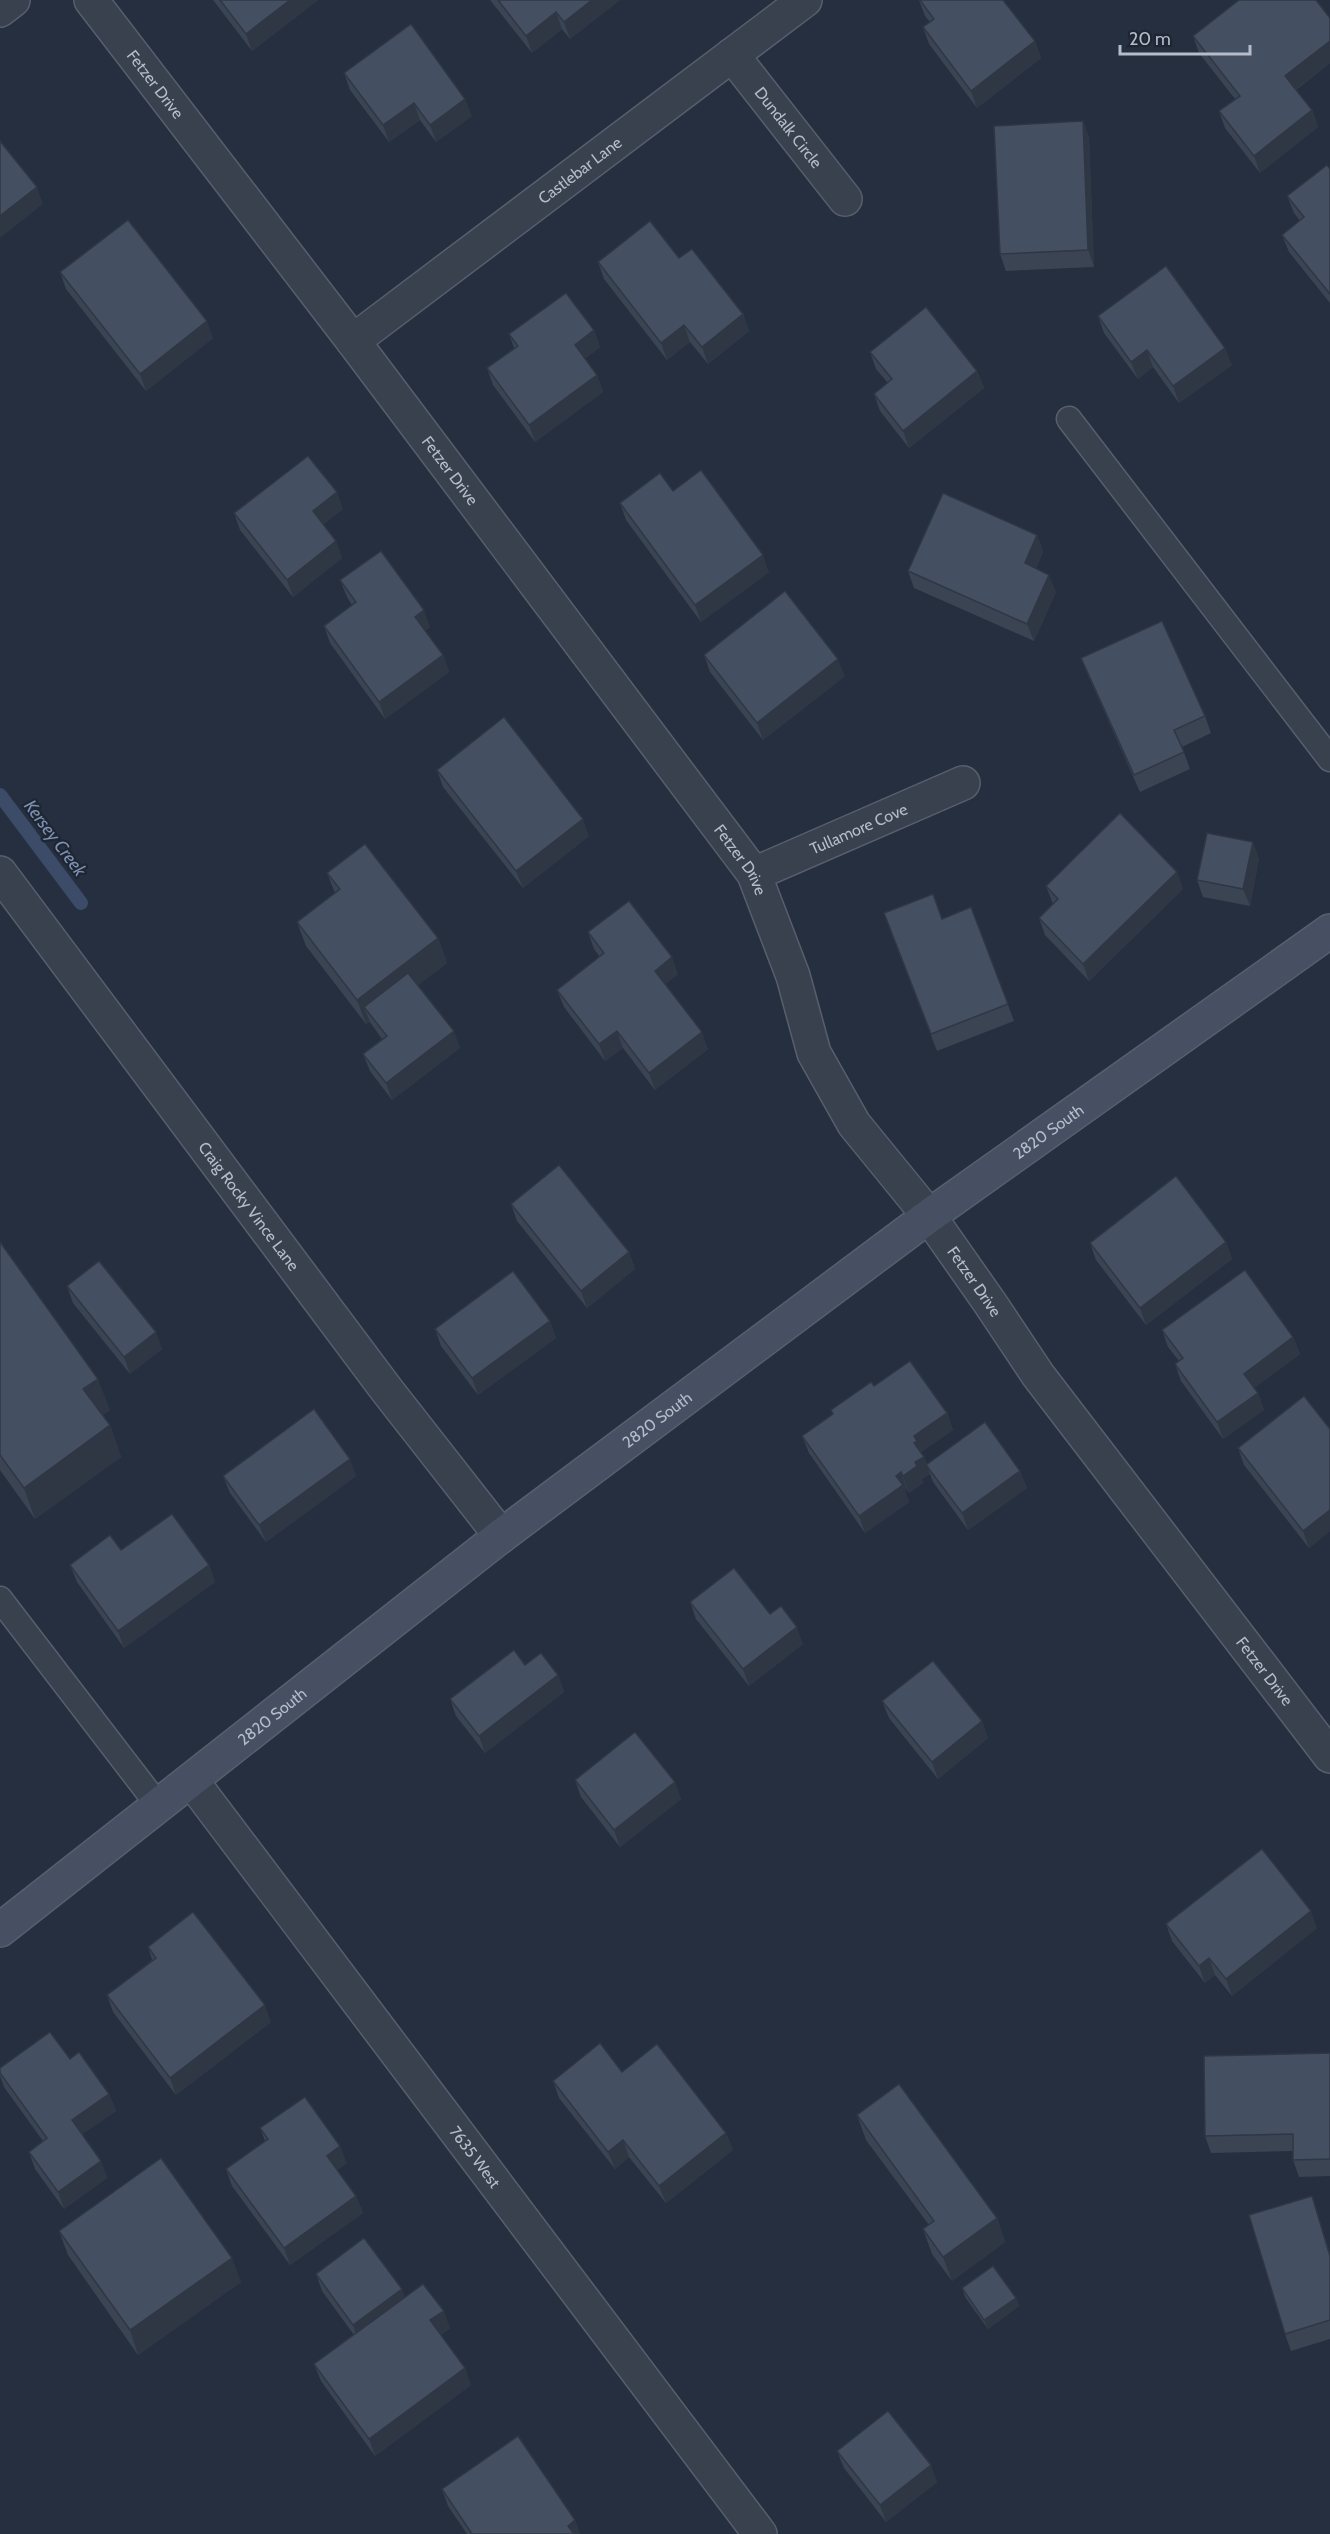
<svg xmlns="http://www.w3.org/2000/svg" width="1330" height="2534" font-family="Cabin,sans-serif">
<rect width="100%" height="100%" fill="#252f3f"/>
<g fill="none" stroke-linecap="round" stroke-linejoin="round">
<polyline stroke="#3b4b68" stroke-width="14" points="0,795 81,903"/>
<g stroke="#575f6d" stroke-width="27">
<g id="lane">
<polyline points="1069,419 1330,759"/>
<polyline points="0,1599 158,1805"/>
</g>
</g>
<g stroke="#575f6d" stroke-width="36">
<g id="street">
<path id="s1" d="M 91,0 L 353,341 L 754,874 L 793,976 L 814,1053 L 854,1124 L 929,1216 L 990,1303 L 1038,1375 L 1330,1756"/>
<polyline points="0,10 13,0"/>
<path id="s2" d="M 732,55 L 845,199"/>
<path id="s3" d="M 353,341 L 805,0"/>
<path id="s4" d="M 0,873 L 386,1389 L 501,1536"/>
<path id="s5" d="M 754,874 L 963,783"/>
<path id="s6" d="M 191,1780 L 760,2534"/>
</g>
</g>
<g stroke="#575f6d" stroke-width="36">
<g id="secondary">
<path id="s7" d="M 0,1930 L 501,1536 L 929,1216 L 1330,931"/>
</g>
</g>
<use href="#lane" stroke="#39414f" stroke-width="24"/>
<use href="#street" stroke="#39414f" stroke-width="33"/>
<use href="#secondary" stroke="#475062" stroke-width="33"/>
</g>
<g fill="#3a4453">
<polygon points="213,0 318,0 252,51"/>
<polygon points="490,0 620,0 570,39 562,29 532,53"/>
<polygon points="919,0 1003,0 1035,41 1041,58 977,108 929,44 923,27 930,22 925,16"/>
<polygon points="1330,18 1330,63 1296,90 1312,110 1318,127 1260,173 1225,128 1219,111 1235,99 1199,53 1193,36"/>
<polygon points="344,73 472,116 436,142 420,120 389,142 350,90"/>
<polygon points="1083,121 1089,138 1094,267 1006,271 1000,254"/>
<polygon points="1330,169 1330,303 1289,252 1282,235 1300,221 1294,213 1287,196"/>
<polygon points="679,258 743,314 749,331 708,364 690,342 667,360 604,279 598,262"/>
<polygon points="60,272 213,338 146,391 66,289"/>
<polygon points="1098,316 1232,365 1179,403 1153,367 1138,379 1104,333"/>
<polygon points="594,330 600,347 585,359 597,375 603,392 535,442 493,385 487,368 514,348 509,334"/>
<polygon points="870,352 977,371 984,388 909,448 880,411 874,394 888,383 876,369"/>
<polygon points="673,491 769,572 701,622 626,520 620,503"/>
<polygon points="343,509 323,524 336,541 342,558 293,597 240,530 234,513"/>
<polygon points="1037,535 1043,552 1036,569 1056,592 1034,641 914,588 908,571"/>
<polygon points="340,580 430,627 425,631 443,655 449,672 385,719 330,643 324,626 352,605 347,597"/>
<polygon points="704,655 845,676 763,740 710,672"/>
<polygon points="1081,658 1205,716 1211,733 1182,747 1190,769 1140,792 1088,675"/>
<polygon points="437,770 589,836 523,888 443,787"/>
<polygon points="1259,859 1250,906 1203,897 1197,880"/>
<polygon points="1177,872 1183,889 1089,981 1045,935 1039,918 1053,904 1046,886"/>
<polygon points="327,873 438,938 447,963 418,985 460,1048 392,1100 370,1071 363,1054 382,1039 370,1022 366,1024 306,946 297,922 335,893"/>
<polygon points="971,907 1014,1021 937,1051 890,930 942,919"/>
<polygon points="588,932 678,974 665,984 708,1049 655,1090 623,1048 605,1061 564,1007 557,990 600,957 594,949"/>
<polygon points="511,1204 629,1252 635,1269 587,1308 517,1221"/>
<polygon points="0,1242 110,1410 102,1415 110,1425 121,1457 35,1519 0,1470"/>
<polygon points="1226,1242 1232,1259 1146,1325 1096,1260 1090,1243"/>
<polygon points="67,1286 162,1349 130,1374 73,1303"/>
<polygon points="550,1321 556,1338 478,1395 441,1346 435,1329"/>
<polygon points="1162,1330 1293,1337 1300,1354 1254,1388 1258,1393 1264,1410 1223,1439 1181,1381 1175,1364 1179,1361 1168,1347"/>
<polygon points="874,1386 947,1413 953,1430 921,1452 927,1464 1020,1471 1027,1488 968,1530 933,1482 930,1474 922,1479 923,1483 909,1493 907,1489 905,1491 909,1502 865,1533 809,1453 802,1436 833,1415 831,1410"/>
<polygon points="1330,1429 1330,1531 1309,1548 1244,1465 1238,1448"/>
<polygon points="223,1476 356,1476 266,1542 230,1493"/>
<polygon points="121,1550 209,1565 215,1582 124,1648 77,1582 70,1565"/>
<polygon points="690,1602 770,1614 803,1644 749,1686 696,1619"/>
<polygon points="525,1665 558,1675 564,1692 485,1753 456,1716 450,1699"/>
<polygon points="882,1701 982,1721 988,1738 938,1779 889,1718"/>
<polygon points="575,1780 681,1799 620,1847 581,1797"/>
<polygon points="1166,1924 1317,1928 1232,1996 1215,1975 1205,1983 1172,1941"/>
<polygon points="148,1947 271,2022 176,2095 113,2012 107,1995 152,1960"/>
<polygon points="1330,2053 1330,2176 1299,2177 1293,2160 1293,2151 1211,2153 1205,2136"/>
<polygon points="70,2059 109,2094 116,2111 82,2134 101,2161 107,2178 64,2209 35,2169 29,2152 43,2141 4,2087 0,2076 0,2068"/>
<polygon points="622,2072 726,2133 733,2150 666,2203 629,2157 615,2169 559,2098 553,2081"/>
<polygon points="857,2115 997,2218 1005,2242 952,2281 932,2254 923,2229 929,2225 866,2140"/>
<polygon points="260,2128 347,2163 337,2170 356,2196 363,2213 290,2265 232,2186 226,2169 265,2141"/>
<polygon points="1312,2196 1330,2253 1330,2339 1291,2351 1285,2334"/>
<polygon points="59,2231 241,2282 138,2355 68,2255"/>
<polygon points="316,2274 405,2298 450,2328 440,2335 471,2385 375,2456 321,2381 314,2364 354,2335 322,2291"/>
<polygon points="962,2288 1016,2298 1019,2306 988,2329 965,2297"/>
<polygon points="837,2451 937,2482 886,2522 844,2468"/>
<polygon points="442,2489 575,2520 580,2534 467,2534 448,2506"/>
</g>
<g fill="#303744">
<polygon points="290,0 318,0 252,51 246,34"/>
<polygon points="592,0 620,0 570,39 564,22"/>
<polygon points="556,12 562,29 532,53 526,36"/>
<polygon points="1035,41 1041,58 977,108 971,91"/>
<polygon points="1330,41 1330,63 1291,93 1285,76"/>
<polygon points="465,99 472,116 436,142 430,125"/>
<polygon points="414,103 420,120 389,142 383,125"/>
<polygon points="1312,110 1318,127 1260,173 1254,156"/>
<polygon points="1083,121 1089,138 1094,267 1088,250"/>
<polygon points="37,187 43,204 0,238 0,216"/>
<polygon points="743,314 749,331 708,364 702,347"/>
<polygon points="207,321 213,338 146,391 140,374"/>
<polygon points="684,325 690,342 667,360 661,343"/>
<polygon points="594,330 600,347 581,362 575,345"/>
<polygon points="1225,348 1232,365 1179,403 1173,386"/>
<polygon points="1147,350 1153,367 1138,379 1131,362"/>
<polygon points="977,371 984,388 909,448 903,431"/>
<polygon points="597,375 603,392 535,442 529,425"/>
<polygon points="337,492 343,509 319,528 313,511"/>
<polygon points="1037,535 1043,552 1031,580 1025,563"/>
<polygon points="336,541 342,558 293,597 287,580"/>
<polygon points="763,555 769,572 701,622 695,605"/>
<polygon points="1049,575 1056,592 1034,641 1027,624"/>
<polygon points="424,610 430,627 422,634 415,617"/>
<polygon points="443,655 449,672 385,719 379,702"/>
<polygon points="838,659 845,676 763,740 757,723"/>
<polygon points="583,819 589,836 523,888 516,871"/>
<polygon points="1253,842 1259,859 1250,906 1243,889"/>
<polygon points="1177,872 1183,889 1089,981 1083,964"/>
<polygon points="438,938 447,963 373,1019 364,1007 370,1022 366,1024 357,1000"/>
<polygon points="672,957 678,974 661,988 655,971"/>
<polygon points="454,1031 460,1048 392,1100 386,1083"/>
<polygon points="617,1031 623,1048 605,1061 599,1044"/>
<polygon points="702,1032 708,1049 655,1090 649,1073"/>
<polygon points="1226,1242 1232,1259 1146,1325 1140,1308"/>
<polygon points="629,1252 635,1269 587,1308 581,1291"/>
<polygon points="550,1321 556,1338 478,1395 472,1378"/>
<polygon points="156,1332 162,1349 130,1374 124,1357"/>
<polygon points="1293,1337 1300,1354 1250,1391 1244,1374"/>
<polygon points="98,1379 110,1410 95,1421 83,1389"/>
<polygon points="1258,1393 1264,1410 1223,1439 1217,1422"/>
<polygon points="947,1413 953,1430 921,1452 924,1457 930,1474 922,1479 923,1483 909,1493 903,1476 915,1462 914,1436"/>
<polygon points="110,1425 121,1457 35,1519 24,1488"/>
<polygon points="350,1459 356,1476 266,1542 259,1525"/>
<polygon points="1020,1471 1027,1488 968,1530 962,1513"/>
<polygon points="901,1472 907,1489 905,1491 909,1502 865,1533 859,1516 896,1476"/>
<polygon points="1330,1510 1330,1531 1309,1548 1303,1531"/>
<polygon points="209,1565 215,1582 124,1648 118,1631"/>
<polygon points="797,1627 803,1644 749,1686 743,1669"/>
<polygon points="558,1675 564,1692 485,1753 479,1736"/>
<polygon points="982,1721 988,1738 938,1779 932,1762"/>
<polygon points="675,1782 681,1799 620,1847 614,1830"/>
<polygon points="1311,1911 1317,1928 1232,1996 1226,1979"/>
<polygon points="1209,1958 1215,1975 1205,1983 1199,1966"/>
<polygon points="265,2005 271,2022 176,2095 170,2078"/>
<polygon points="109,2094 116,2111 78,2137 72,2120"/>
<polygon points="726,2133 733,2150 666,2203 659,2186"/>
<polygon points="623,2140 629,2157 615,2169 608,2152"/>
<polygon points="340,2146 347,2163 333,2173 327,2156"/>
<polygon points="101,2161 107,2178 64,2209 58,2192"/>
<polygon points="356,2196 363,2213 290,2265 284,2248"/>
<polygon points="1312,2196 1330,2253 1330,2256"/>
<polygon points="997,2218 1005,2242 952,2281 943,2257"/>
<polygon points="232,2258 241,2282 138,2355 130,2330"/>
<polygon points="402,2289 408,2306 359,2342 353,2325"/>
<polygon points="1016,2298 1019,2306 988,2329 984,2320"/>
<polygon points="444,2311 450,2328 436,2337 430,2320"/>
<polygon points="465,2368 471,2385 375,2456 369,2439"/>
<polygon points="931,2465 937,2482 886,2522 880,2505"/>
<polygon points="575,2520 580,2534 571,2534 568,2526"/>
</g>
<g fill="#444f61" stroke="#303744" stroke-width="1.5">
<polygon points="220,0 290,0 246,34"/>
<polygon points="498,0 592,0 564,22 556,12 526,36"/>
<polygon points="920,0 1003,0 1035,41 971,91 923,27 934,19"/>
<polygon points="1239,0 1316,0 1330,18 1330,41 1285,76 1312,110 1254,156 1219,111 1240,96 1193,36"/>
<polygon points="411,24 465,99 430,125 414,103 383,125 344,73"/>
<polygon points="1083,121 1088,250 1000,254 994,126"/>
<polygon points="0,141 37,187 0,216"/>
<polygon points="1327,165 1330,169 1330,294 1282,235 1304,217 1287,196"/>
<polygon points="128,220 207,321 140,374 60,272"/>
<polygon points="650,221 679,258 692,249 743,314 702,347 684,325 661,343 598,262"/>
<polygon points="1166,266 1225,348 1173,386 1147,350 1131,362 1098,316"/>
<polygon points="566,293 594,330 575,345 597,375 529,425 487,368 518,346 509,334"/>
<polygon points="926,307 977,371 903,431 874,394 892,379 870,352"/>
<polygon points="308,456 337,492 313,511 336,541 287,580 234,513"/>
<polygon points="701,470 763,555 695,605 620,503 660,473 673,491"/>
<polygon points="943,493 1037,535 1025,563 1049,575 1027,624 908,571"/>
<polygon points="381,551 424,610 415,617 443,655 379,702 324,626 356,602 340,580"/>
<polygon points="785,591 838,659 757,723 704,655"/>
<polygon points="1162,621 1205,716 1174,730 1184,752 1134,775 1081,658"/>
<polygon points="504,717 583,819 516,871 437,770"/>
<polygon points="1120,813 1177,872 1083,964 1039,918 1058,899 1046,886"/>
<polygon points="1207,833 1253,842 1243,889 1197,880"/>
<polygon points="365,844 438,938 357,1000 297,922 340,889 327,873"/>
<polygon points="933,894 942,919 971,907 1008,1004 931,1034 884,913"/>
<polygon points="629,901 672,957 655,971 702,1032 649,1073 617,1031 599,1044 557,990 604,953 588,932"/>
<polygon points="408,973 454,1031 386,1083 363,1054 387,1036 364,1007"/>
<polygon points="559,1165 629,1252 581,1291 511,1204"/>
<polygon points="1176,1176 1226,1242 1140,1308 1090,1243"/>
<polygon points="0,1242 98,1379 83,1389 110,1425 24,1488 0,1455"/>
<polygon points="99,1261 156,1332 124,1357 67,1286"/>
<polygon points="1245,1270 1293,1337 1244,1374 1258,1393 1217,1422 1175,1364 1183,1358 1162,1330"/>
<polygon points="513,1271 550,1321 472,1378 435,1329"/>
<polygon points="910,1361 947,1413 914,1436 917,1441 914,1443 924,1457 915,1462 917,1466 903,1476 901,1472 896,1476 903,1485 859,1516 802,1436 833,1414 831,1410 871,1382 874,1386"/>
<polygon points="1304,1396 1330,1429 1330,1510 1303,1531 1238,1448"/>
<polygon points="314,1409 350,1459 259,1525 223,1476"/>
<polygon points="985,1422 1020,1471 962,1513 926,1465"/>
<polygon points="172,1514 209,1565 118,1631 70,1565 110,1535 121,1550"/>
<polygon points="734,1568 770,1614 781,1606 797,1627 743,1669 690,1602"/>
<polygon points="514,1650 525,1665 541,1653 558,1675 479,1736 450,1699"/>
<polygon points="933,1661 982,1721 932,1762 882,1701"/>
<polygon points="635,1732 675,1782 614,1830 575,1780"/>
<polygon points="1262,1849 1311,1911 1226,1979 1209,1958 1199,1966 1166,1924"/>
<polygon points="193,1912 265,2005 170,2078 107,1995 156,1958 148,1947"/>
<polygon points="50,2032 70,2059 79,2052 109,2094 72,2120 101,2161 58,2192 29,2152 47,2138 0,2073 0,2068"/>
<polygon points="600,2043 622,2072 657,2044 726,2133 659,2186 623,2140 608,2152 553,2081"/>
<polygon points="1330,2053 1330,2159 1293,2160 1293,2134 1205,2136 1204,2056"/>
<polygon points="899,2084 997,2218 943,2257 923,2229 934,2221 857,2115"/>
<polygon points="305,2097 340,2146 327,2156 356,2196 284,2248 226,2169 268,2139 260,2128"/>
<polygon points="161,2158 232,2258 130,2330 59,2231"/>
<polygon points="1312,2196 1330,2256 1330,2320 1285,2334 1249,2215"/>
<polygon points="364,2238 402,2289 353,2325 316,2274"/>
<polygon points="993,2266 1016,2298 984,2320 962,2288"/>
<polygon points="423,2284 444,2311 430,2320 465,2368 369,2439 314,2364"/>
<polygon points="888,2411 931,2465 880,2505 837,2451"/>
<polygon points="518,2436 575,2520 568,2526 574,2534 472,2534 442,2489"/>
</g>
<g text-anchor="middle" stroke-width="4.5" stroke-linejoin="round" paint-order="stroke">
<g font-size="16" fill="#b6bcca" stroke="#1e2634">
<text dy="6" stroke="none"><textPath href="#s1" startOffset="106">Fetzer Drive</textPath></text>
<text dy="6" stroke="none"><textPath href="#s2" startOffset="92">Dundalk Circle</textPath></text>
<text dy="6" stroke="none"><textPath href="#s3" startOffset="284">Castlebar Lane</textPath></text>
<text dy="6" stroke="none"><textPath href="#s1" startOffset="592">Fetzer Drive</textPath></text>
<text dy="6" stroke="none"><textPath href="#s5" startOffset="114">Tullamore Cove</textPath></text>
<text dy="6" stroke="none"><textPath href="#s1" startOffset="1078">Fetzer Drive</textPath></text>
<text dy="6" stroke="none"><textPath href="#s7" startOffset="1318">2820 South</textPath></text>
<text dy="6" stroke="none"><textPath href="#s4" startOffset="416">Craig Rocky Vince Lane</textPath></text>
<text dy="6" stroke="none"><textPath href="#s1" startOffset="1566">Fetzer Drive</textPath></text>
<text dy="6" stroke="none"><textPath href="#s7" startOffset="832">2820 South</textPath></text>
<text dy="6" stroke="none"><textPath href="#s1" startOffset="2052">Fetzer Drive</textPath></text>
<text dy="6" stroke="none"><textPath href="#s7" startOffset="346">2820 South</textPath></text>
<text dy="6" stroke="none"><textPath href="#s6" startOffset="472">7635 West</textPath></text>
</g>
<g font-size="18" font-style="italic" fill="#7d90b1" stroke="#1e2634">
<text transform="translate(55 838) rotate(53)" y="6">Kersey Creek</text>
</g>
</g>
<path d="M1120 45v9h130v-9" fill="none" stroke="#b6bcca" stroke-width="3"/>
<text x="1129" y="45" font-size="18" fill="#b6bcca" stroke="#1e2634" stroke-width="4.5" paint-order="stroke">20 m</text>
</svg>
